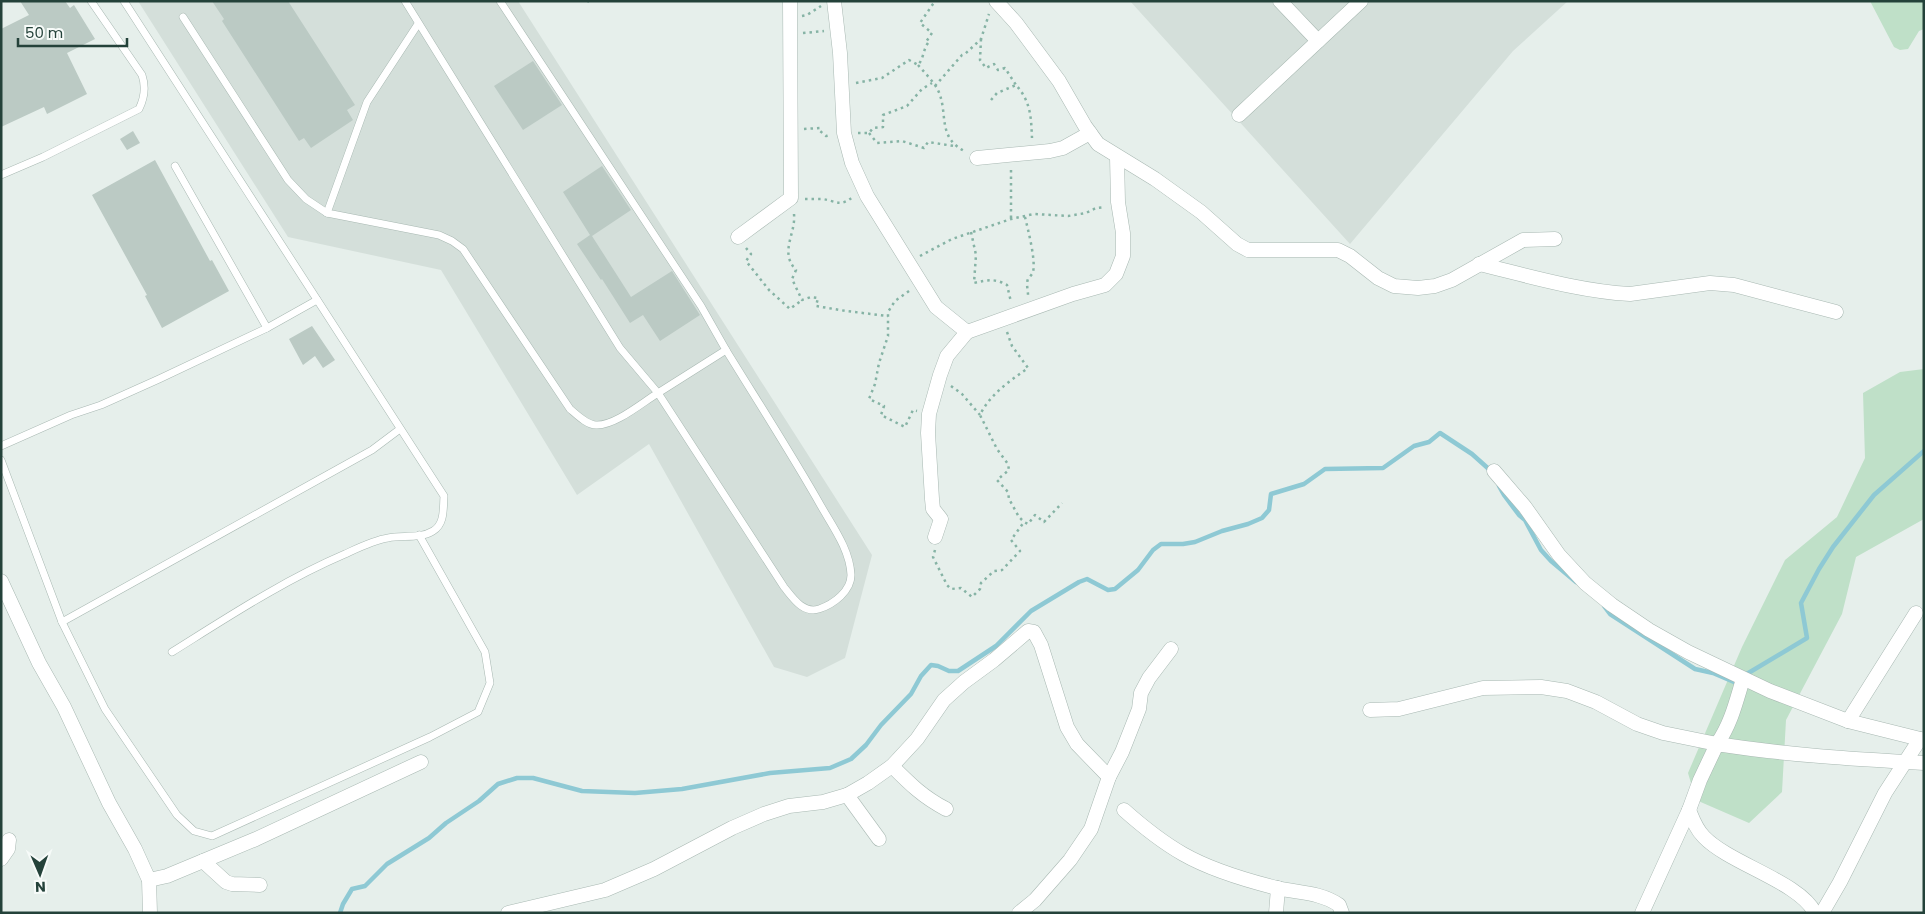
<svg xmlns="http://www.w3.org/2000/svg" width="1925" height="914" font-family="Poppins,sans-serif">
<rect width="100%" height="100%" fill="#e6efeb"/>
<g fill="#d4dfda">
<polygon points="138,1 518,1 872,555 845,658 807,677 774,667 649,444 577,495 441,270 288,237"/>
<polygon points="1130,1 1568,1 1513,51 1350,244"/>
</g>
<g fill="#bfe0c8">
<polygon points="1870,1 1924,1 1924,29 1919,31 1908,49 1900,50 1894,47"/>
<polygon points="1924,369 1924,519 1856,557 1842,614 1786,720 1782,792 1749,823 1696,800 1688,773 1742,647 1785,560 1837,517 1865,458 1863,393 1900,372"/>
</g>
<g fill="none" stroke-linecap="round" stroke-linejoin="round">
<g stroke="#8ec9d4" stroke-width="4.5">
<polyline points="1499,486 1504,495 1519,515 1525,520 1541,550 1551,561 1576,582"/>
<polyline points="1604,606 1610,614 1695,669 1713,673 1734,682 1738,679"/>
<polyline points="1745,675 1807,638 1801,603 1819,569 1833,547 1874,495 1924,451"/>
<polyline points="340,913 343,904 352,889 365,886 387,864 429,838 446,823 479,801 498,784 517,778 533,778 582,791 635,793 682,789 770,773 830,768 851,759 866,745 881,725 911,694 921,676 931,665 938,666 949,671 958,671 996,646 1031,611 1079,582 1087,579 1108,590 1115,589 1138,570 1153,550 1161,544 1183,544 1195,542 1222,531 1248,524 1262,518 1269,510 1271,494 1304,484 1325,469 1383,468 1414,446 1429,442 1440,433 1472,454 1491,471"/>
</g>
</g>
<g fill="#bbcac4">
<polygon points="20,1 65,1 70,8 74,5 95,39 67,53 87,94 47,114 44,107 1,127 1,29 29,15"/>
<polygon points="212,1 288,1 355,105 347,110 353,120 311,148 304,138 299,141 222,21 224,19"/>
<polygon points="533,61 562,105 523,130 494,86"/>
<polygon points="133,131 140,143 127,150 120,139"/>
<polygon points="155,160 210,261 212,260 229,291 162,328 145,296 147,295 92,195"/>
<polygon points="602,166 631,210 592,236 631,297 672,271 700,315 660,341 643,315 630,323 602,279 601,280 577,244 590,235 563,192"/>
<polygon points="312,326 335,360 323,368 315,356 303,365 289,339"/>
</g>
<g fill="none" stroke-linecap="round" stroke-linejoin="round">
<g stroke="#a8b8b2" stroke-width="8">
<g id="service">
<path d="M 124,1 L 444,496 C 443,508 445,524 433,531 C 420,539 402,535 388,538 C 374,540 358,548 345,554 C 284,580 228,617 172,652"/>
<polyline points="405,1 620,348 658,393 726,350 701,306 500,1"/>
<polyline points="183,17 288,180 306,199 327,213"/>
<path d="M 418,24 L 367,102 L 327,213 L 439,235 L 452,241 L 463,249 L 570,409 C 577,415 587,425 596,425 C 615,426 643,402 658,393 L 784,587 C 793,598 803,614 819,609 C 834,604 851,591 851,575 C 850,550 833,527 821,506 C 791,453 758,402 726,350"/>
<polyline points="175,166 267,328"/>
<path d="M 1,175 L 43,157 L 139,109 C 145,97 146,87 142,75 L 91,1"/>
<polyline points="1,446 71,415 101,405 159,379 267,328 317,300"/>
<polyline points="1,460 62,622 105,709 177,815 194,831 212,836 430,737 478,712 490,683 485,652 419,535"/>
<polyline points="62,622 372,450 400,429"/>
</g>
</g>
<g stroke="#a8b8b2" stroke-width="15">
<g id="minor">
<polyline points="834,1 840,53 844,133 852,163 867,196 936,307 967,332 1073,294 1105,285 1116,274 1123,256 1123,233 1118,202 1117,157"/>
<polyline points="996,1 1016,23 1059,81 1085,126 1098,144 1155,179 1201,212 1237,244 1248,250 1338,250 1350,256 1378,278 1394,286 1418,288 1435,286 1452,280 1523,240 1555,239"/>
<polyline points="1280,1 1318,41"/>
<polyline points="1239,115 1361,1"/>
<polyline points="977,158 1050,151 1063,148 1090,133"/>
<polyline points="738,237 791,198 790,1"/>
<path d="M 1479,264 C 1529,276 1579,291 1630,294 L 1710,283 L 1734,285 L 1836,312"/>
<polyline points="1494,471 1525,507 1559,555 1585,583 1612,605 1649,630 1688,652 1770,691 1848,721 1924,740"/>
<polyline points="935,537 941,519 933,509 932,499 928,433 929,414 940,375 947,356 967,332"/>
<polyline points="1,581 39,663 64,707 109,803 135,849 149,880 150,913"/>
<path d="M 1370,710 L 1399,709 L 1483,688 L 1541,687 L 1567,691 L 1596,702 L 1637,724 L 1663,733 L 1717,744 C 1731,724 1736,702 1743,679"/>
<polyline points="1848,721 1916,613"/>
<path d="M 892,766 C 910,784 923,797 946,809"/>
<polyline points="847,795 879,839"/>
<path d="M 1124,810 C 1142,826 1162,842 1183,854 C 1211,870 1245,880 1277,888 C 1298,893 1320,892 1339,905 L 1342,913"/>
<path d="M 1689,810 C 1693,820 1696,829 1704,837 C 1730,864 1800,882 1815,913"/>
<polyline points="1,859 8,849 9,840"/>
<polyline points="203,861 226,882 232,884 260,885"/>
<polyline points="149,880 167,876 256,839 421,762"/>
<polyline points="508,913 605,890 654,869 732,828 764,814 789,806 823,802 847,795 868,783 892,766 917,739 944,700 964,682 994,660 1028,631 1034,632 1041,645 1067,727 1077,744 1109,777"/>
<polyline points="1019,913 1035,900 1070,860 1091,829 1109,777 1122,752 1139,709 1141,693 1149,678 1171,649"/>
<polyline points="1276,913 1278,888"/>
<path d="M 1642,913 L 1689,810 L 1700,780 L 1717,744 C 1786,755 1853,759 1924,763"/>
<polyline points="1822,913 1840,882 1885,793 1920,739"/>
</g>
</g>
<g stroke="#86b3a5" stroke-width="2.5" stroke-dasharray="2.5 4" stroke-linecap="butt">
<polyline points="588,1 589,2"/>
<polyline points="802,16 807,15 821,6"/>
<polyline points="803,33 824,31"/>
<polyline points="981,39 980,60 986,68 994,64 998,70 1005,68 1016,85"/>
<path d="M 918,65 C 925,73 933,81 938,90 C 949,114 936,137 966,152"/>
<path d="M 856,83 L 882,78 L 909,60 L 918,65 C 924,58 923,50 928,43 L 926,42 L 932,33 L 920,23 L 935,1"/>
<polyline points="935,86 962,55 965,54 981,39 989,14"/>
<path d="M 991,100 L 997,93 L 1016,85 C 1031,102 1031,117 1032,138"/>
<polyline points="804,129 820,128 820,131 826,136 831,135"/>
<polyline points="858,133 869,133 873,128 883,127 883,115 907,106 922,89 932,83"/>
<polyline points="869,133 877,143 902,141 924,148 928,142 954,146"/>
<path d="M 805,199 C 811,199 817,199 822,199 C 838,201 839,208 854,196"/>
<path d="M 794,214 C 796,234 779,252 796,270 L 792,279 L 802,300 L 811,297 L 818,298 L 816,306 L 846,311 L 888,316"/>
<path d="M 1025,217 C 1028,230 1036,260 1033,272 C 1033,273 1029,278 1028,279 C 1026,284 1028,290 1028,295"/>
<polyline points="1011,218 1011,168"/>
<path d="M 971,232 L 976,255 L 974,283 C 987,280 995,278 1007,285 L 1011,302"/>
<polyline points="746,248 751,254 746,261 769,290 790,309 802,300"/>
<polyline points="920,256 952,239 1011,219 1034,214 1068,216 1086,213 1096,208 1105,207"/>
<polyline points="909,291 895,301 888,312 888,336 879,363 875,384 869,399 884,406 881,415 905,427 913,410 917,411"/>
<path d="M 1007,332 L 1012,346 L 1028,368 C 1010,381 990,394 980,415 L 997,449 L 1008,464 L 1009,470 L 997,480 L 1008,492 L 1009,499 L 1019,517 L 1024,522"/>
<polyline points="951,386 962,394 980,415"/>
<polyline points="935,550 933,557 947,585 951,589 961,588 972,597 980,589 981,583 994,571 1002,570 1020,551 1011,540 1024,522 1028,524 1035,515 1044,522 1062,503"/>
</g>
<use href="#service" stroke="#fff" stroke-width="7"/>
<use href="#minor" stroke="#fff" stroke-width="14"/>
</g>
<rect width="1925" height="914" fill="none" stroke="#24423a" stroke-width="5"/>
<g transform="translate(40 874) rotate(178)" stroke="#f7fbf9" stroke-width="4" paint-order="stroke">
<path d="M0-4L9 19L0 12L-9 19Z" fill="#24423a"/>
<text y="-8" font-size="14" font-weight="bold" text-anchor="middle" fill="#24423a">N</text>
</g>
<path d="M18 38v8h109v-8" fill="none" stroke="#24423a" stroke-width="2.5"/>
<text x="25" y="38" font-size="15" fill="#24423a" stroke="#f7fbf9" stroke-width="4" paint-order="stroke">50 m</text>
</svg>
